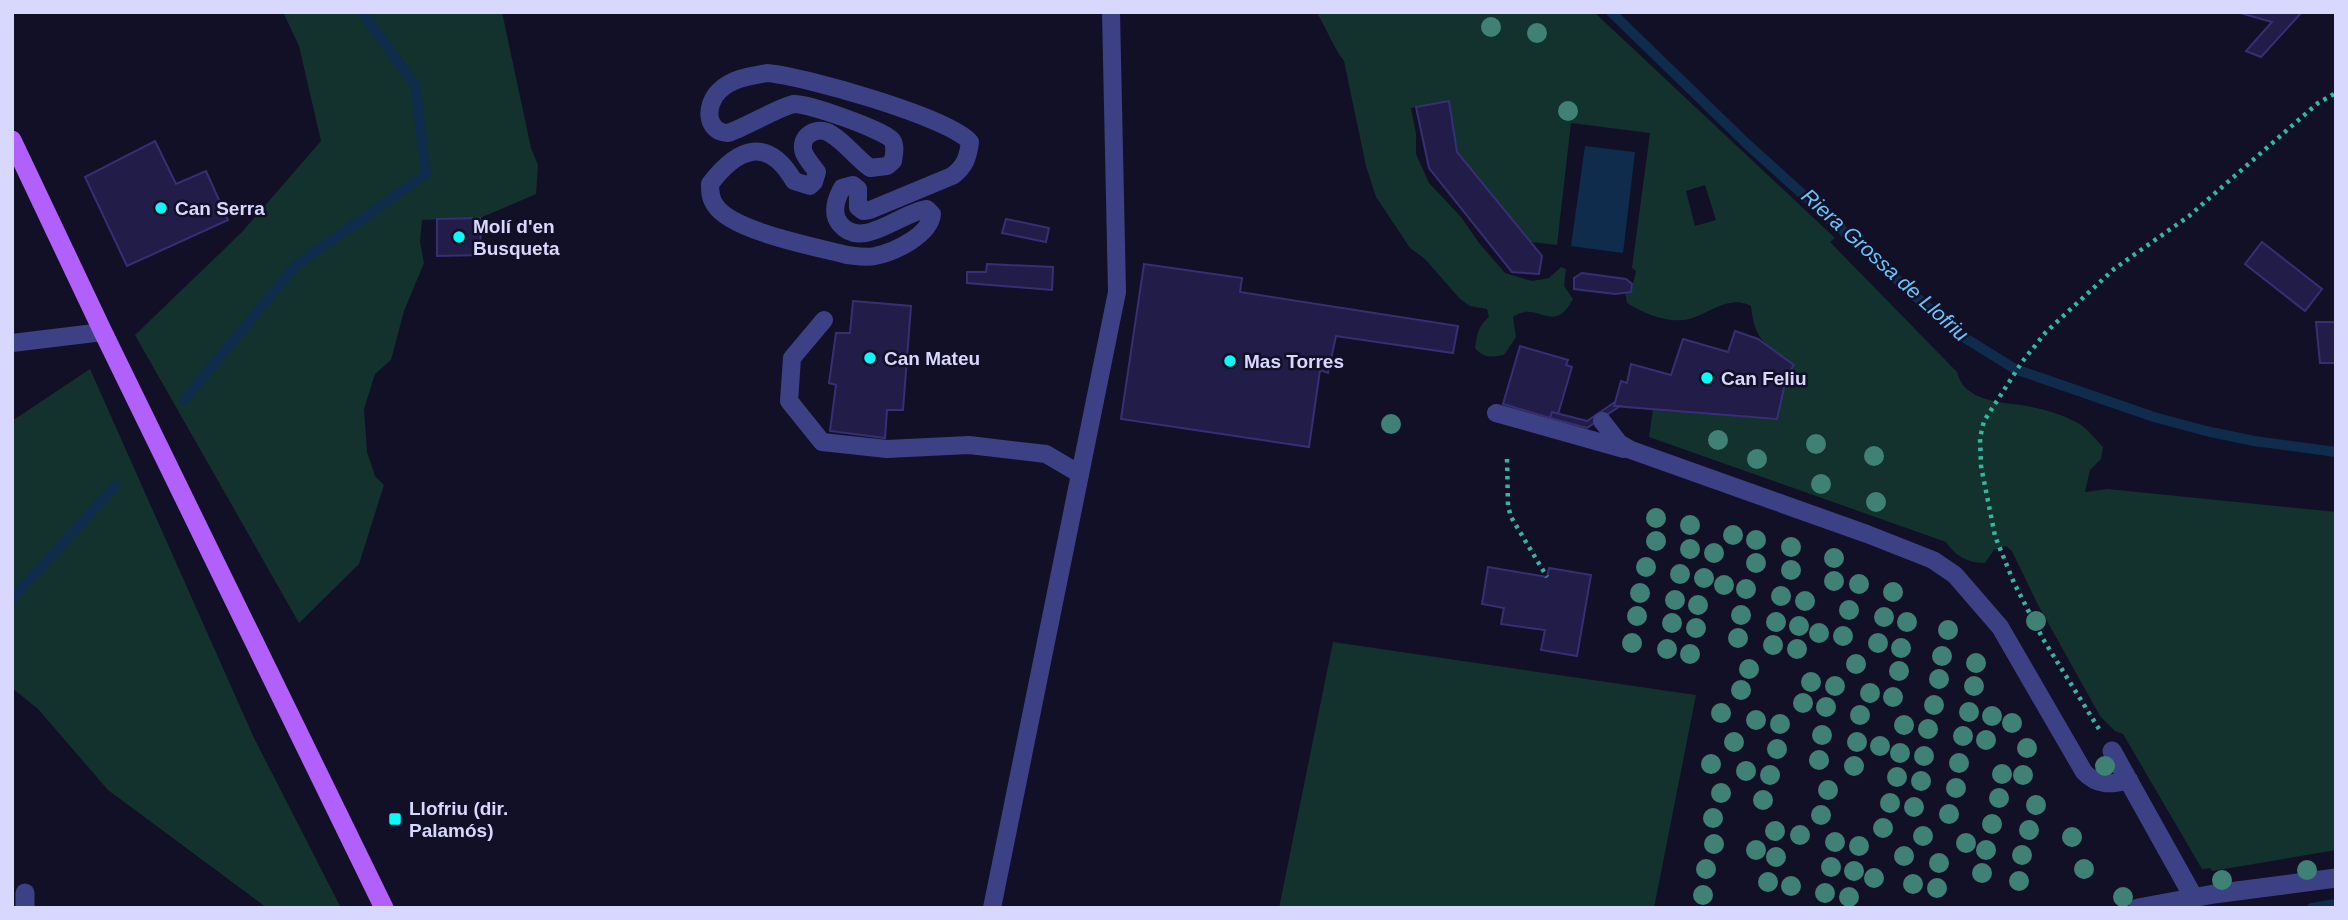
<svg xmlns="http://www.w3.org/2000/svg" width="2348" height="920" font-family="Helvetica,sans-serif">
<rect width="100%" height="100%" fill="#121027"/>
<g fill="#13312d" fill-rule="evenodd">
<polygon points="283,12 502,12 531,148 538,165 536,194 480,218 422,220 420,242 424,263 404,311 391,360 375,374 364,409 367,452 375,476 384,485 359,564 299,623 135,335 242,232 321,141 299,46"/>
<path d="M 1316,12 L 1594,12 L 1835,238 L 1830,242 L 1957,372 C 1964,402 2002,402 2027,406 C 2042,409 2060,414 2074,421 C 2086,426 2094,438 2103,447 L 2101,459 L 2090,470 L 2085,492 L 2108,489 L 2336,512 L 2336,850 L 2212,871 L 2210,868 L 2202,869 L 2123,734 L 2115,731 L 2100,716 L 2037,603 L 2012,551 L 2006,546 L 1994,550 L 1985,563 C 1968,563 1955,556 1946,542 L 1649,437 L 1653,409 L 1777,419 L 1787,375 L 1794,365 C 1766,344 1755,343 1751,306 C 1728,293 1706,317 1684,320 C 1664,322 1643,313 1627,303 L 1625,292 L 1631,292 L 1636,271 L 1632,268 L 1650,133 L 1571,123 L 1557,245 L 1531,242 L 1457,152 L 1449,101 L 1411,108 L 1416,134 L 1416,154 L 1429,183 L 1461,217 L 1479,243 L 1505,273 L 1532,281 L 1549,278 L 1561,267 L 1566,269 L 1564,286 L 1573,299 C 1553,337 1537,299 1513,317 L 1516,337 L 1504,355 C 1491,357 1485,359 1475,348 C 1477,335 1478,326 1489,317 L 1487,309 L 1470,306 L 1460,299 L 1425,259 L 1410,248 L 1376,197 L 1366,166 L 1344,61 C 1332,46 1327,28 1316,12 ZM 1705,185 L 1716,220 L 1695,226 L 1686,191 Z"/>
<polygon points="90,369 254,738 341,908 267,908 108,790 38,709 12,688 12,421"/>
<polygon points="1333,642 1696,695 1654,908 1279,908"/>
</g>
<polygon fill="#0f2c4c" points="1585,146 1635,152 1623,253 1571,246"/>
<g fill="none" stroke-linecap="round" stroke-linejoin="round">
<g stroke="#0f2c4c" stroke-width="10">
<polyline points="1611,12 1747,144 1923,303 1965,338 2015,369 2154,417 2206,431 2254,441 2336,452"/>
<polyline points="184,400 296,265 426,174 415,85 362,12"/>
<polyline points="12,599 115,486"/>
<polyline points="2312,908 2336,904"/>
</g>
</g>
<g fill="#211c48" stroke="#362f74" stroke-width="2">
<polygon points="2237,12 2302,12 2261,57 2246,51 2272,22"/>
<polygon points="1449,101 1457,152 1542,256 1539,274 1512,272 1429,168 1416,107"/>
<polygon points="155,141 176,184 206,171 228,220 127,266 85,177"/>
<polygon points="480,218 481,255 437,256 437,219"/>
<polygon points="1006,219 1049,228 1046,242 1002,233"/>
<polygon points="2262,242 2322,289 2305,311 2245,264"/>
<polygon points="987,264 1053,267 1052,290 967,283 967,272 986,272"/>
<polygon points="1144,264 1242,278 1240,292 1458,326 1453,353 1336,336 1328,373 1320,370 1309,447 1121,419"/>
<polygon points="1582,273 1626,279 1632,284 1631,292 1615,294 1574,289 1574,278"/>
<polygon points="853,301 911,306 903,410 887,410 885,438 830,431 836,385 829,383 836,333 850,333"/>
<polygon points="2316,322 2336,322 2336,363 2320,363"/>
<polygon points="1735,331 1758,339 1794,365 1787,375 1777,419 1614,406 1621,381 1627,383 1631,364 1671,375 1683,339 1728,352"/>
<polygon points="1520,346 1568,360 1566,365 1572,367 1558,414 1552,412 1550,418 1503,404"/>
<polygon points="1615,402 1614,406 1620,406 1587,428 1550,418 1552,412 1587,421"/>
<polygon points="1488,567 1547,577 1549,568 1591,575 1577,656 1541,650 1545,630 1501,624 1504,608 1482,604"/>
</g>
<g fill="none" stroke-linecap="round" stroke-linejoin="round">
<g stroke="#32b8a2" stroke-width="4.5" stroke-dasharray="3.5 5" stroke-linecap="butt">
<polyline points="1507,459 1508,506 1511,517 1547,577"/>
<polyline points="2099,729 2043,639 2014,583 1995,536 1981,466 1980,438 1984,421 2022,362 2046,332 2114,269 2189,216 2318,103 2336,93"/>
</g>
<g stroke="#3c4185" stroke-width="18">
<path d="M 767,73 C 803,76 949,117 970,142 C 968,157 965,167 952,176 L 870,210 L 863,211 L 858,207 L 858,189 L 853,185 L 842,188 C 836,199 831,213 840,224 C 862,251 901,212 927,209 L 932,214 C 930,235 895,252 875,256 C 866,258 856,256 847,255 C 816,247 731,231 715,205 C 710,198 710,191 710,184 C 738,147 768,136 794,181 L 810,186 L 814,182 L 817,172 C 813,166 807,160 804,153 C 798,136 817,125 831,134 C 846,143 856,158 870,168 L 887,166 L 893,161 C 894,154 896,146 892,140 C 884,130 807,103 794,104 C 781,106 744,128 728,133 C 705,132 705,105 719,91 C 732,78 750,76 767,73 Z"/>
<polyline points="824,320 792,358 789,401 822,442 887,449 969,445 1046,454 1080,474"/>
<polyline points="12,343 103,332"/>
<polyline points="1496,413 1624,449"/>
<path d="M 1602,421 L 1619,443 L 1631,450 L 1867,534 L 1933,560 L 1955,575 L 2000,627 L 2084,772 C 2097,786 2111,785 2129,780"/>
<polyline points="992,908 1117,292 1111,12"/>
</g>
<g stroke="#3c4185" stroke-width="19">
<polyline points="2112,751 2194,898"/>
<polyline points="25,893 25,908"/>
<polyline points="2138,908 2214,894 2336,878"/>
</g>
<polyline stroke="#b260fc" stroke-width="19" points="12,140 103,332 384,908"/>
</g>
<g fill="#3f8174">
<circle cx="1491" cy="27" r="10"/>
<circle cx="1537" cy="33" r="10"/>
<circle cx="1568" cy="111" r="10"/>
<circle cx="1391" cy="424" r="10"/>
<circle cx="1718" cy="440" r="10"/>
<circle cx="1816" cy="444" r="10"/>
<circle cx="1874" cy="456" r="10"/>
<circle cx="1757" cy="459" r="10"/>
<circle cx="1821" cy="484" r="10"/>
<circle cx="1876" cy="502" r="10"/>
<circle cx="1656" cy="518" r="10"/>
<circle cx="1690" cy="525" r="10"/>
<circle cx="1733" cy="535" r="10"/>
<circle cx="1756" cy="540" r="10"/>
<circle cx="1656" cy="541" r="10"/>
<circle cx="1791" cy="547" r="10"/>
<circle cx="1690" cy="549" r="10"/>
<circle cx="1714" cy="553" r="10"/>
<circle cx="1834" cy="558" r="10"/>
<circle cx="1756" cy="563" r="10"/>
<circle cx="1646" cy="567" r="10"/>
<circle cx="1791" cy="570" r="10"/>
<circle cx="1680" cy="574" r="10"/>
<circle cx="1704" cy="578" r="10"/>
<circle cx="1834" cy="581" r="10"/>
<circle cx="1859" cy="584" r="10"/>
<circle cx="1724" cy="585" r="10"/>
<circle cx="1746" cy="589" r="10"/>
<circle cx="1893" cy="592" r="10"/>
<circle cx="1640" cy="593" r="10"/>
<circle cx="1781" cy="596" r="10"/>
<circle cx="1675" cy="600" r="10"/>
<circle cx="1805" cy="601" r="10"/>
<circle cx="1698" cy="605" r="10"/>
<circle cx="1849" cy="610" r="10"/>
<circle cx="1741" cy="615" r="10"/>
<circle cx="1637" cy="616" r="10"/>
<circle cx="1884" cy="617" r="10"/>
<circle cx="2036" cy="621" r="10"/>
<circle cx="1776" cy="622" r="10"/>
<circle cx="1907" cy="622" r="10"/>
<circle cx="1672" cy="623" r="10"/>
<circle cx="1799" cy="626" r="10"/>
<circle cx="1696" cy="628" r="10"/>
<circle cx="1948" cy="630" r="10"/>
<circle cx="1819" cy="633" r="10"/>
<circle cx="1843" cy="636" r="10"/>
<circle cx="1738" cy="638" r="10"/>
<circle cx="1632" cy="643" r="10"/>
<circle cx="1878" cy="643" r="10"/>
<circle cx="1773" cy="645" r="10"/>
<circle cx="1901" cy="648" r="10"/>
<circle cx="1667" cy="649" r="10"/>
<circle cx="1797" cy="649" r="10"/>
<circle cx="1690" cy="654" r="10"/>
<circle cx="1942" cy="656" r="10"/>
<circle cx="1976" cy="663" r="10"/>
<circle cx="1856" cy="664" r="10"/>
<circle cx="1749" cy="669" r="10"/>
<circle cx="1899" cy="671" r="10"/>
<circle cx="1939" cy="679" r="10"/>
<circle cx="1811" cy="682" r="10"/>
<circle cx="1835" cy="686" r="10"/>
<circle cx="1974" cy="686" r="10"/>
<circle cx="1741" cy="690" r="10"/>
<circle cx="1870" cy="693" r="10"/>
<circle cx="1893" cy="697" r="10"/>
<circle cx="1803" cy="703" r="10"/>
<circle cx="1934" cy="705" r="10"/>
<circle cx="1826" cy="707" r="10"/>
<circle cx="1969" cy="712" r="10"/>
<circle cx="1721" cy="713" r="10"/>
<circle cx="1860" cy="715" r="10"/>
<circle cx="1992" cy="716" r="10"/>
<circle cx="1756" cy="720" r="10"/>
<circle cx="2012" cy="723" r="10"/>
<circle cx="1780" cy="724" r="10"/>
<circle cx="1904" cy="725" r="10"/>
<circle cx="1928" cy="729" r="10"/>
<circle cx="1822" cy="735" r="10"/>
<circle cx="1963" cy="736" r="10"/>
<circle cx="1986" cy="740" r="10"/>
<circle cx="1734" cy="742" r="10"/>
<circle cx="1857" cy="742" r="10"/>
<circle cx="1880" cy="746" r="10"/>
<circle cx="2027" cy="748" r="10"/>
<circle cx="1777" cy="749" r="10"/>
<circle cx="1900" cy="753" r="10"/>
<circle cx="1924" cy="756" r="10"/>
<circle cx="1819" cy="760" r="10"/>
<circle cx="1959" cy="763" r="10"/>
<circle cx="1711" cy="764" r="10"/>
<circle cx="1854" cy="766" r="10"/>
<circle cx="2105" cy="766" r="10"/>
<circle cx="1746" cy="771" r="10"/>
<circle cx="2002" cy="774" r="10"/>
<circle cx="1770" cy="775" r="10"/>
<circle cx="2023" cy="775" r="10"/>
<circle cx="1897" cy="777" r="10"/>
<circle cx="1921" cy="781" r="10"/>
<circle cx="1956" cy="788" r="10"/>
<circle cx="1828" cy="790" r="10"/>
<circle cx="1721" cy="793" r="10"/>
<circle cx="1999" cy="798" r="10"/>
<circle cx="1763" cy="800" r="10"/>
<circle cx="1890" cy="803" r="10"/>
<circle cx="2036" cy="805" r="10"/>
<circle cx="1914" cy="807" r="10"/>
<circle cx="1949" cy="814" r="10"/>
<circle cx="1821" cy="815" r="10"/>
<circle cx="1713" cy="818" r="10"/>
<circle cx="1992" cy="824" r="10"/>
<circle cx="1883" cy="828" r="10"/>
<circle cx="2029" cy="830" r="10"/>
<circle cx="1775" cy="831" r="10"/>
<circle cx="1800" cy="835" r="10"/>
<circle cx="1923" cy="836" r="10"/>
<circle cx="2072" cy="837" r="10"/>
<circle cx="1835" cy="842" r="10"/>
<circle cx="1966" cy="843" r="10"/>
<circle cx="1714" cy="844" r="10"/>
<circle cx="1859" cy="846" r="10"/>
<circle cx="1756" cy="850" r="10"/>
<circle cx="1986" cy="850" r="10"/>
<circle cx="2022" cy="855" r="10"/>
<circle cx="1904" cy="856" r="10"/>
<circle cx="1776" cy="857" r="10"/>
<circle cx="1939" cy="863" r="10"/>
<circle cx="1831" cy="867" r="10"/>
<circle cx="1706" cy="869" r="10"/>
<circle cx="2084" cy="869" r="10"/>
<circle cx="2307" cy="870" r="10"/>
<circle cx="1854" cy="871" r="10"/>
<circle cx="1982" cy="873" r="10"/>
<circle cx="1874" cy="878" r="10"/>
<circle cx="2222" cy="880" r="10"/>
<circle cx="2019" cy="881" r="10"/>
<circle cx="1768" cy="882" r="10"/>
<circle cx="1913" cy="884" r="10"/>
<circle cx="1791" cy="886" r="10"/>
<circle cx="1937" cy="888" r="10"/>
<circle cx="1825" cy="893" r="10"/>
<circle cx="1703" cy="895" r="10"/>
<circle cx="1849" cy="897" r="10"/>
<circle cx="2123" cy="897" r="10"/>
</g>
<g fill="#07fbfb" stroke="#121027" stroke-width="2.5">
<circle cx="161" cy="208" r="7"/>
<circle cx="459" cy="237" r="7"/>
<circle cx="870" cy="358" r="7"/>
<circle cx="1230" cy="361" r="7"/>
<circle cx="1707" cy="378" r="7"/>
<rect x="388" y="812" width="14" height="14" rx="3.5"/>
</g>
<g text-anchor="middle" stroke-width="5" stroke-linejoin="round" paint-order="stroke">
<g font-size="19" font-weight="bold" fill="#d8d7fe" stroke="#121027" text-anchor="start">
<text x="175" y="215">Can Serra</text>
<text x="473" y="233">Molí d'en<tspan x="473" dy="22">Busqueta</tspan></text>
<text x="884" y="365">Can Mateu</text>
<text x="1244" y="368">Mas Torres</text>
<text x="1721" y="385">Can Feliu</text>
<text x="409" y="815">Llofriu (dir.<tspan x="409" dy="22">Palamós)</tspan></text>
</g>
<g font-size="21" font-style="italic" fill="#67c6fc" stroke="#121027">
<text transform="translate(1885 265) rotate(42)" y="7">Riera Grossa de Llofriu</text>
</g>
</g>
<rect width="2348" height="920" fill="none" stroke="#d8d7fe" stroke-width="28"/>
</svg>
